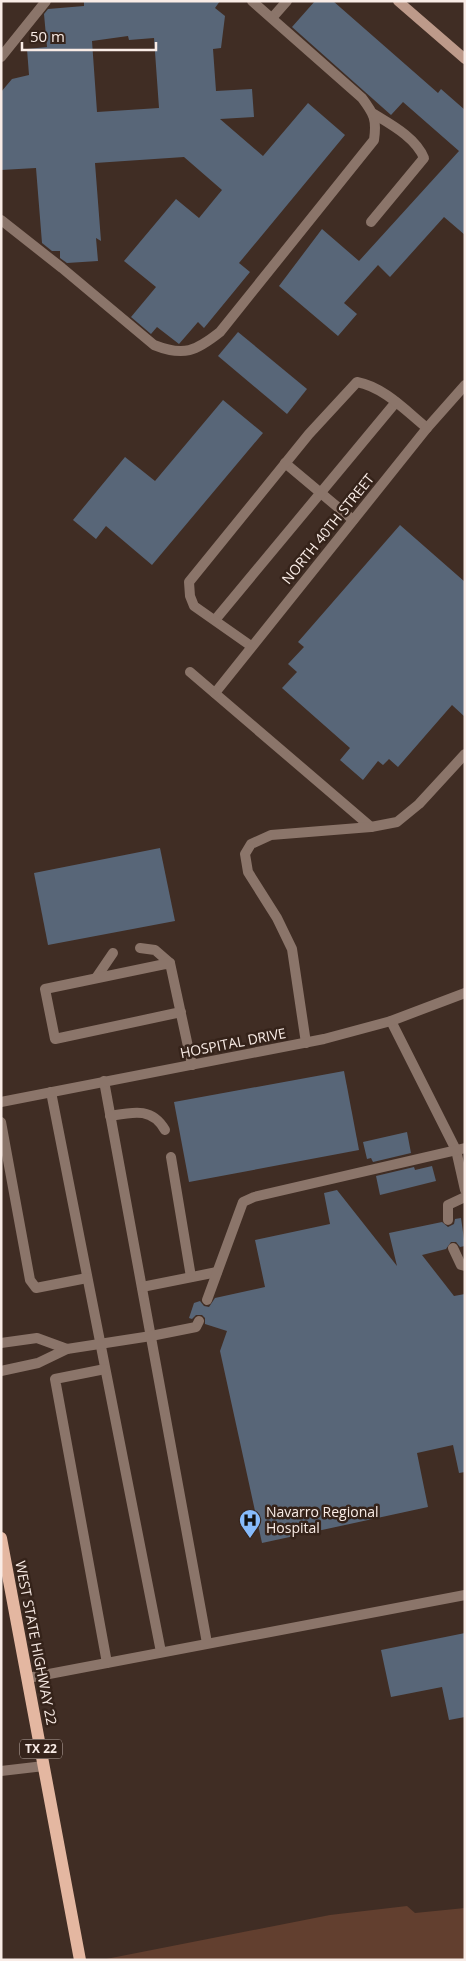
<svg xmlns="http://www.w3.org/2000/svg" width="466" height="1961" font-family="'Open Sans',sans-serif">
<rect width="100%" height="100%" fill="#402d24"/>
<polygon fill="#623f2f" points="407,1906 415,1913 465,1908 465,1960 101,1960 330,1915"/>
<g fill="#586678" fill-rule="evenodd">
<path d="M 84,1 L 220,1 L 215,8 L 225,16 L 221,48 L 213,49 L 216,91 L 252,89 L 254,117 L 220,119 L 263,156 L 308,103 L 345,135 L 239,263 L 250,272 L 204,328 L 198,322 L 179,344 L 157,327 L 151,334 L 131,317 L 156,287 L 124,261 L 176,199 L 199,218 L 222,190 L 184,157 L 95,163 L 101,241 L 96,238 L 98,261 L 67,263 L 60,258 L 60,251 L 52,251 L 42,243 L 36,168 L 1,170 L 1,92 L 12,79 L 29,75 L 27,49 L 47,47 L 44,14 L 48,9 L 84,6 ZM 128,36 L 129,40 L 154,38 L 159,108 L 97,112 L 92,41 Z"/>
<polygon points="315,1 333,1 438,93 441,89 465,110 465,235 444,217 390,277 378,265 344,303 357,314 338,336 279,286 322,229 359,261 459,151 403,102 391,115 292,27"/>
<polygon points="238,332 307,389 287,414 218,356"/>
<polygon points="223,400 263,433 152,565 106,526 96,539 73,520 125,457 155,481"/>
<polygon points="400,525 465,582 465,717 452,705 398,767 389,759 383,765 378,761 363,780 340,760 350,748 282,688 297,672 288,664 304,647 298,642"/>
<polygon points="160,848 175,921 48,945 34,873"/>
<polygon points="344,1071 359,1150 189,1182 174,1102"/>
<polygon points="407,1132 411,1153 373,1162 371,1158 367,1159 363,1142"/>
<polygon points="432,1166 436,1181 380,1195 376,1176 414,1167 415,1170"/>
<polygon points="337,1190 397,1266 389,1233 442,1222 448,1227 454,1224 455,1219 461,1218 465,1246 460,1247 456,1242 451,1242 446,1249 422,1255 454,1296 465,1294 465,1472 459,1473 453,1445 417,1453 428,1507 262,1543 220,1351 227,1331 205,1324 205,1318 202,1315 196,1315 192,1319 189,1318 194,1303 200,1301 204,1306 209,1307 215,1298 265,1287 255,1240 330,1224 324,1193"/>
<polygon points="465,1633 465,1717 449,1720 442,1687 391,1697 381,1650"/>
</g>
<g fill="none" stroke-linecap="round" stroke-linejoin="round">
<g stroke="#8b756a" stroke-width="10">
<polyline points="272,18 287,1"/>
<polyline points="1,57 46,1"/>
<path d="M 1,220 L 62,268 L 154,345 C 184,357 196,351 220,332 L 374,140 C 377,119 374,114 362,98 L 252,1"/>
<path d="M 371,222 L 424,158 C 416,138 392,125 374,114"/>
<polyline points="285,463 353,520"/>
<polyline points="215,620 396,402"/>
<path d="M 251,646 L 194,606 L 190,596 L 189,582 L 309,434 L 357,382 C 384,387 406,411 427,428"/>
<polyline points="190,672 371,827"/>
<polyline points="140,948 155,950 170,963"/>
<polyline points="96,978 113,953"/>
<polyline points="181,1012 55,1039 45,989 170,963 192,1065"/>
<polyline points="391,1021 456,1150 465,1190"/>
<polyline points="306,1043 292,949 277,918 248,872 245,854 251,844 271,835 371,827 397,822 419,804 465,754"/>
<polyline points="104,1081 207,1643"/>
<polyline points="51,1092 161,1652"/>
<path d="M 110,1116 C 133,1112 152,1107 165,1130"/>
<polyline points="1,1122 30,1280 36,1288 87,1278"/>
<polyline points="171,1157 191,1277"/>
<polyline points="448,1220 448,1205 465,1197"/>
<polyline points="453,1248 461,1265 465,1266"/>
<polyline points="142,1287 217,1272"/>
<polyline points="207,1300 243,1202 254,1197 465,1148"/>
<polyline points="1,1343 37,1338 67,1349"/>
<polyline points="105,1369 55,1379 107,1663"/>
<polyline points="1,1371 38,1363 67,1349 151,1336 196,1327 199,1321"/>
<polyline points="28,1678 465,1595"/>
<polyline points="1,1771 44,1766"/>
</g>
<g stroke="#8b756a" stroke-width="10">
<polyline points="215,693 427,428 465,385"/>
<polyline points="1,1102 324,1039 391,1021 465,993"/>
</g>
<polyline stroke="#bd9a8a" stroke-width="10" points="398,1 465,59"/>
<polyline stroke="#e4b7a1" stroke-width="12" points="1,1538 80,1960"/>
</g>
<defs>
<g id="hospital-pin" transform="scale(1.125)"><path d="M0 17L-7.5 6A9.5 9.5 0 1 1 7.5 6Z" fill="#87bbfb" stroke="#35231a"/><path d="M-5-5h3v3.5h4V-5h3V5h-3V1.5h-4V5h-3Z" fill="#111"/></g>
</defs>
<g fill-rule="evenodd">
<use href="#hospital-pin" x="250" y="1520"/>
</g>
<g text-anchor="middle" stroke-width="5" stroke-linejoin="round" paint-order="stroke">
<rect fill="#35231a" stroke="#beb0a9" stroke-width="1" x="20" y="1739.5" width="42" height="19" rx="4"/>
<g font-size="12" font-weight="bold" fill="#f9ece6">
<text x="41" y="1753">TX 22</text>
</g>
<g font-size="14" fill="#f9ece6" stroke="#35231a">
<text transform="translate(328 529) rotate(-51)" y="5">NORTH 40TH STREET</text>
<text transform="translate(233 1043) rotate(-11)" y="5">HOSPITAL DRIVE</text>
<text transform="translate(36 1643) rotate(79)" y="5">WEST STATE HIGHWAY 22</text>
</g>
<g font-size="14" fill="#f9ece6" stroke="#35231a" text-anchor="start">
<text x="266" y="1517">Navarro Regional<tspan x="266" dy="16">Hospital</tspan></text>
</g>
</g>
<rect width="466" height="1961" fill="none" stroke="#f9ece6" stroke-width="5"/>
<path d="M22 42v8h134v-8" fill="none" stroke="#f9ece6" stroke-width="2.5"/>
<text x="30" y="42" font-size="15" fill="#f9ece6" stroke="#35231a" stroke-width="4" paint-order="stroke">50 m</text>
</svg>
